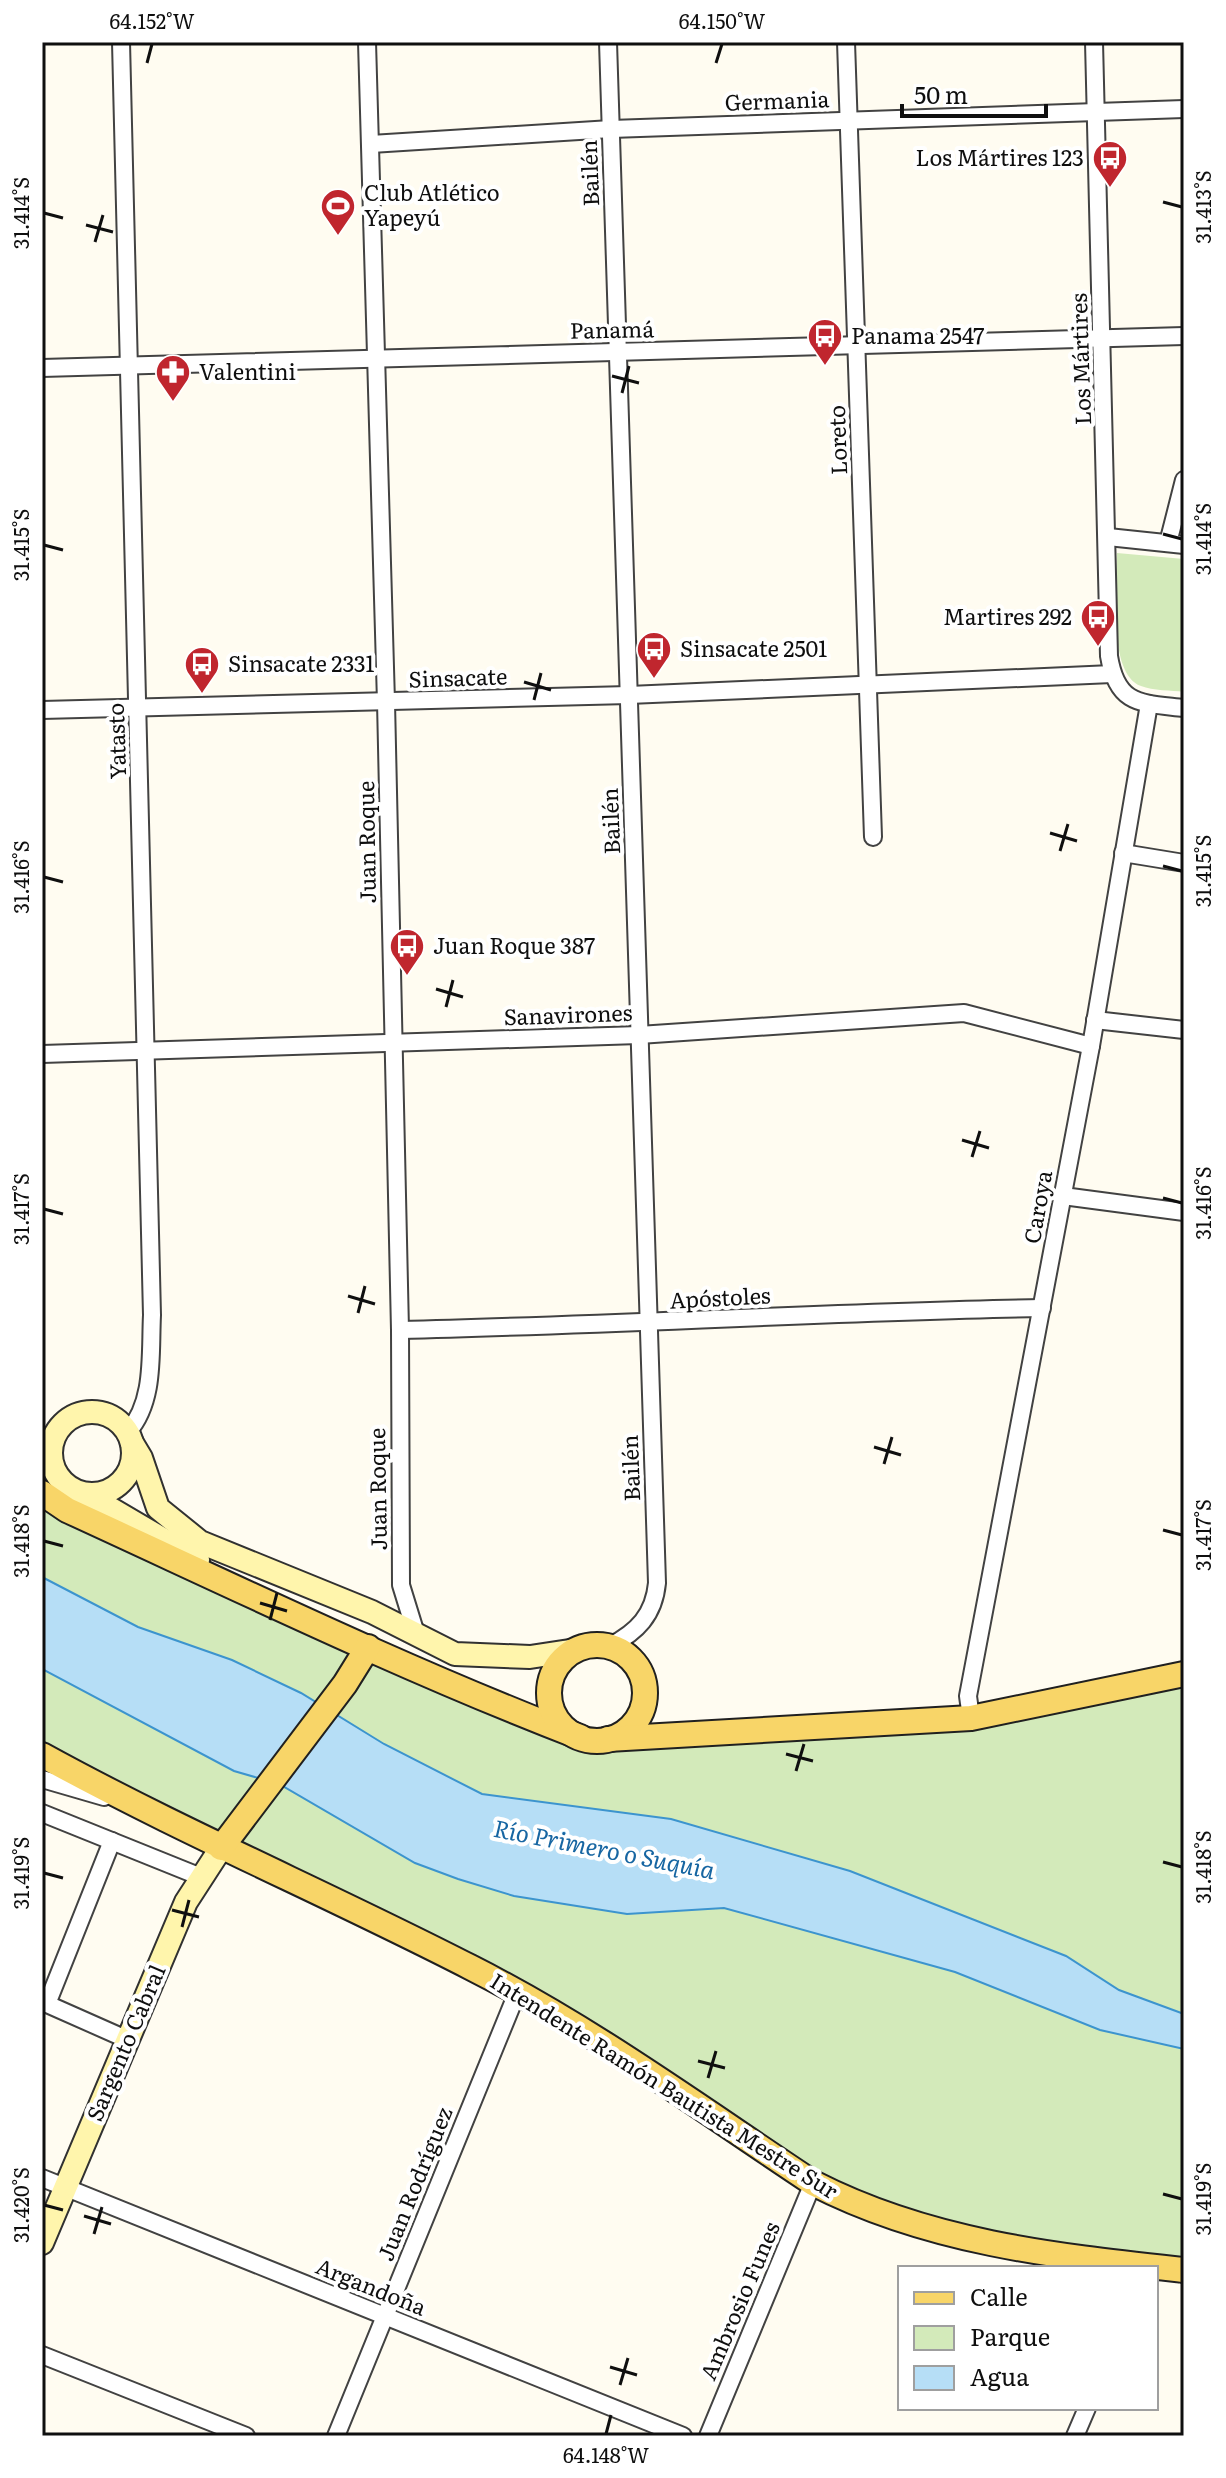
<svg xmlns="http://www.w3.org/2000/svg" width="1226" height="2478" font-family="Literata,serif">
<rect width="100%" height="100%" fill="#fffcf1"/>
<g fill="#d3eaba">
<path d="M 1117,553 L 1184,559 L 1184,692 C 1171,690 1153,691 1141,686 C 1107,674 1117,584 1117,553 Z"/>
<polygon points="42,1493 568,1730 608,1739 971,1718 1184,1674 1184,2014 1119,1990 1066,1956 850,1871 671,1819 482,1794 384,1744 301,1693 232,1660 138,1627 42,1577"/>
<polygon points="42,1669 279,1784 415,1863 458,1879 514,1896 627,1914 724,1908 955,1972 1100,2030 1184,2049 1184,2270 866,2207 587,2033 42,1755"/>
</g>
<polygon fill="#b6def6" stroke="#3c94ce" stroke-width="2" points="42,1577 138,1627 232,1660 301,1693 384,1744 482,1794 671,1819 850,1871 1066,1956 1119,1990 1184,2014 1184,2049 1100,2030 955,1972 724,1908 627,1914 514,1896 458,1879 415,1863 279,1784 234,1771 42,1669"/>
<g fill="none" stroke-linecap="round" stroke-linejoin="round">
<g stroke="#424242" stroke-width="20">
<g id="street">
<path d="M 121,42 L 152,1315 C 150,1355 155,1401 128,1432"/>
<polyline points="367,42 386,702 400,1330 401,1585 417,1637"/>
<path d="M 608,42 L 657,1583 C 654,1615 637,1632 610,1646"/>
<polyline points="846,42 873,837"/>
<path d="M 1094,42 L 1109,656 C 1117,706 1141,703 1184,708"/>
<polyline points="371,144 611,129 1184,109"/>
<polyline points="42,368 1184,336"/>
<polyline points="1108,537 1184,545"/>
<polyline points="1168,543 1184,480"/>
<polyline points="42,710 629,695 1112,674"/>
<polyline points="1123,853 1184,863"/>
<polyline points="1095,1020 1184,1030"/>
<polyline points="42,1054 639,1035 964,1013 1091,1046"/>
<polyline points="1063,1196 1184,1212"/>
<path d="M 400,1330 C 614,1325 828,1312 1042,1308"/>
<polyline points="971,1718 968,1696 1091,1046 1149,704"/>
<polyline points="42,1779 104,1797"/>
<polyline points="42,1813 201,1877"/>
<polyline points="112,1841 47,2004 126,2039"/>
<polyline points="42,2178 683,2436"/>
<polyline points="42,2355 246,2436"/>
<polyline points="336,2436 517,1993"/>
<polyline points="708,2436 813,2183"/>
<polyline points="1075,2436 1087,2408"/>
</g>
</g>
<g stroke="#313131" stroke-width="26">
<g id="secondary">
<circle cx="92" cy="1453" r="41"/>
<polyline points="132,1443 141,1458 158,1508 200,1542 372,1612 455,1654 530,1657 576,1650"/>
<polyline points="89,1496 198,1560"/>
<polyline points="42,2243 186,1902 221,1848"/>
</g>
</g>
<g stroke="#202020" stroke-width="28">
<g id="primary">
<path d="M 42,1493 L 67,1510 C 237,1588 406,1670 580,1737"/>
<circle cx="597" cy="1693" r="48"/>
<polyline points="608,1739 971,1718 1184,1674"/>
<path d="M 42,1755 C 182,1832 328,1894 470,1967 C 591,2028 701,2109 813,2183 C 930,2243 1056,2256 1184,2270"/>
<polyline points="221,1848 345,1684 368,1647"/>
</g>
</g>
<use href="#street" stroke="#fff" stroke-width="16"/>
<use href="#secondary" stroke="#fff5ac" stroke-width="22"/>
<use href="#primary" stroke="#f8d568" stroke-width="24"/>
</g>
<path fill="none" stroke="#0f0f0f" stroke-width="3" d="M 147,63 L 152,44M 716,63 L 722,44M 1163,202 L 1182,207M 44,213 L 63,218M 86,225 L 113,232M 95,242 L 103,215M 612,376 L 639,383M 622,393 L 629,366M 1163,534 L 1182,539M 44,545 L 63,550M 524,682 L 551,690M 534,700 L 541,673M 1050,833 L 1077,841M 1060,851 L 1068,824M 1163,866 L 1182,871M 44,877 L 63,882M 436,989 L 463,997M 446,1007 L 453,980M 962,1140 L 989,1148M 972,1157 L 980,1131M 1163,1198 L 1182,1203M 44,1209 L 63,1214M 348,1296 L 375,1304M 358,1313 L 365,1286M 874,1447 L 901,1455M 884,1464 L 892,1437M 1163,1530 L 1182,1535M 44,1541 L 63,1546M 260,1603 L 287,1611M 270,1620 L 277,1593M 786,1754 L 813,1761M 796,1771 L 804,1744M 1163,1862 L 1182,1867M 44,1873 L 63,1878M 172,1910 L 199,1917M 182,1927 L 189,1900M 698,2061 L 725,2068M 708,2078 L 716,2051M 1163,2194 L 1182,2199M 44,2205 L 63,2210M 84,2216 L 111,2224M 94,2234 L 102,2207M 610,2367 L 637,2375M 620,2385 L 628,2358M 606,2434 L 611,2415"/>
<defs>
<g id="bus-pin" transform="scale(1.8)"><path d="M0 17L-7.5 6A9.5 9.5 0 1 1 7.5 6Z" fill="#c0262e" stroke="#fff"/><path d="M-5-6H5V4H4V6H2V4H-2V6H-4V4H-5ZM-3.5-4V0h7V-4ZM-3.5 1.2v1.5H-2V1.2ZM2 1.2v1.5H3.5V1.2Z" fill="#fff"/></g>
<g id="stadium-pin" transform="scale(1.8)"><path d="M0 17L-7.5 6A9.5 9.5 0 1 1 7.5 6Z" fill="#c0262e" stroke="#fff"/><path d="M0-5a6.5 5 0 1 0 0 10a6.5 5 0 1 0 0-10ZM-3.5-1.8h7v3.6h-7Z" fill="#fff"/></g>
<g id="pharmacy-pin" transform="scale(1.8)"><path d="M0 17L-7.5 6A9.5 9.5 0 1 1 7.5 6Z" fill="#c0262e" stroke="#fff"/><path d="M-2-6h4v4h4v4h-4v4h-4v-4h-4v-4h4Z" fill="#fff"/></g>
</defs>
<g fill-rule="evenodd">
<use href="#bus-pin" x="1110" y="158"/>
<use href="#stadium-pin" x="338" y="206"/>
<use href="#bus-pin" x="825" y="336"/>
<use href="#pharmacy-pin" x="173" y="372"/>
<use href="#bus-pin" x="1098" y="617"/>
<use href="#bus-pin" x="654" y="649"/>
<use href="#bus-pin" x="202" y="664"/>
<use href="#bus-pin" x="407" y="946"/>
</g>
<g text-anchor="middle" stroke-width="8" stroke-linejoin="round" paint-order="stroke">
<g font-size="22" fill="#0f0f0f" stroke="#fff">
<text transform="translate(777 101) rotate(-2)" y="8">Germania</text>
<text transform="translate(590 173) rotate(-92)" y="8">Bailén</text>
<text transform="translate(612 330) rotate(-1)" y="8">Panamá</text>
<text transform="translate(1081 359) rotate(-92)" y="8">Los Mártires</text>
<text transform="translate(838 440) rotate(-92)" y="8">Loreto</text>
<text transform="translate(458 678) rotate(-2)" y="8">Sinsacate</text>
<text transform="translate(117 741) rotate(-92)" y="8">Yatasto</text>
<text transform="translate(611 821) rotate(-92)" y="8">Bailén</text>
<text transform="translate(367 842) rotate(-91)" y="8">Juan Roque</text>
<text transform="translate(568 1015) rotate(-2)" y="8">Sanavirones</text>
<text transform="translate(1038 1207) rotate(-80)" y="8">Caroya</text>
<text transform="translate(720 1298) rotate(-3)" y="8">Apóstoles</text>
<text transform="translate(631 1468) rotate(-92)" y="8">Bailén</text>
<text transform="translate(378 1489) rotate(-91)" y="8">Juan Roque</text>
<text transform="translate(126 2043) rotate(-67)" y="8">Sargento Cabral</text>
<text transform="translate(664 2086) rotate(32)" y="8">Intendente Ramón Bautista Mestre Sur</text>
<text transform="translate(415 2184) rotate(-68)" y="8">Juan Rodríguez</text>
<text transform="translate(371 2287) rotate(22)" y="8">Argandoña</text>
<text transform="translate(740 2301) rotate(-67)" y="8">Ambrosio Funes</text>
</g>
<g font-size="22" fill="#0f0f0f" stroke="#fff" text-anchor="start">
<text x="1084" y="166" text-anchor="end">Los Mártires 123</text>
<text x="364" y="201">Club Atlético<tspan x="364" dy="25">Yapeyú</tspan></text>
<text x="851" y="344">Panama 2547</text>
<text x="199" y="380">Valentini</text>
<text x="1072" y="625" text-anchor="end">Martires 292</text>
<text x="680" y="657">Sinsacate 2501</text>
<text x="228" y="672">Sinsacate 2331</text>
<text x="433" y="954">Juan Roque 387</text>
</g>
<g font-size="24" font-style="italic" fill="#1766a2" stroke="#fff">
<text transform="translate(604 1850) rotate(11)" y="8">Río Primero o Suquía</text>
</g>
</g>
<rect width="1226" height="2478" fill="none" stroke="#ffffff" stroke-width="88"/>
<rect x="898" y="2266" width="260" height="144" fill="#ffffff" stroke="#9f9f9f" stroke-width="2"/>
<rect x="914" y="2292" width="40" height="12" fill="#f8d568" stroke="#9f9f9f" stroke-width="2"/>
<text x="970" y="2306" font-size="24" fill="#0f0f0f">Calle</text>
<rect x="914" y="2326" width="40" height="24" fill="#d3eaba" stroke="#9f9f9f" stroke-width="2"/>
<text x="970" y="2346" font-size="24" fill="#0f0f0f">Parque</text>
<rect x="914" y="2366" width="40" height="24" fill="#b6def6" stroke="#9f9f9f" stroke-width="2"/>
<text x="970" y="2386" font-size="24" fill="#0f0f0f">Agua</text>
<path d="M902 104v12h144v-12" fill="none" stroke="#0f0f0f" stroke-width="4"/>
<text x="914" y="104" font-size="24" fill="#0f0f0f" stroke="#ffffff" stroke-width="6" paint-order="stroke">50 m</text>
<rect x="44" y="44" width="1138" height="2390" fill="none" stroke="#0f0f0f" stroke-width="3"/>
<g font-size="20" text-anchor="middle" fill="#0f0f0f">
<text x="152" y="29">64.152°W</text>
<text x="722" y="29">64.150°W</text>
<text transform="translate(1204 207) rotate(-90)" y="7">31.413°S</text>
<text transform="translate(22 213) rotate(-90)" y="7">31.414°S</text>
<text transform="translate(1204 539) rotate(-90)" y="7">31.414°S</text>
<text transform="translate(22 545) rotate(-90)" y="7">31.415°S</text>
<text transform="translate(1204 871) rotate(-90)" y="7">31.415°S</text>
<text transform="translate(22 877) rotate(-90)" y="7">31.416°S</text>
<text transform="translate(1204 1203) rotate(-90)" y="7">31.416°S</text>
<text transform="translate(22 1209) rotate(-90)" y="7">31.417°S</text>
<text transform="translate(1204 1535) rotate(-90)" y="7">31.417°S</text>
<text transform="translate(22 1541) rotate(-90)" y="7">31.418°S</text>
<text transform="translate(1204 1867) rotate(-90)" y="7">31.418°S</text>
<text transform="translate(22 1873) rotate(-90)" y="7">31.419°S</text>
<text transform="translate(1204 2199) rotate(-90)" y="7">31.419°S</text>
<text transform="translate(22 2205) rotate(-90)" y="7">31.420°S</text>
<text x="606" y="2463">64.148°W</text>
</g>
</svg>
